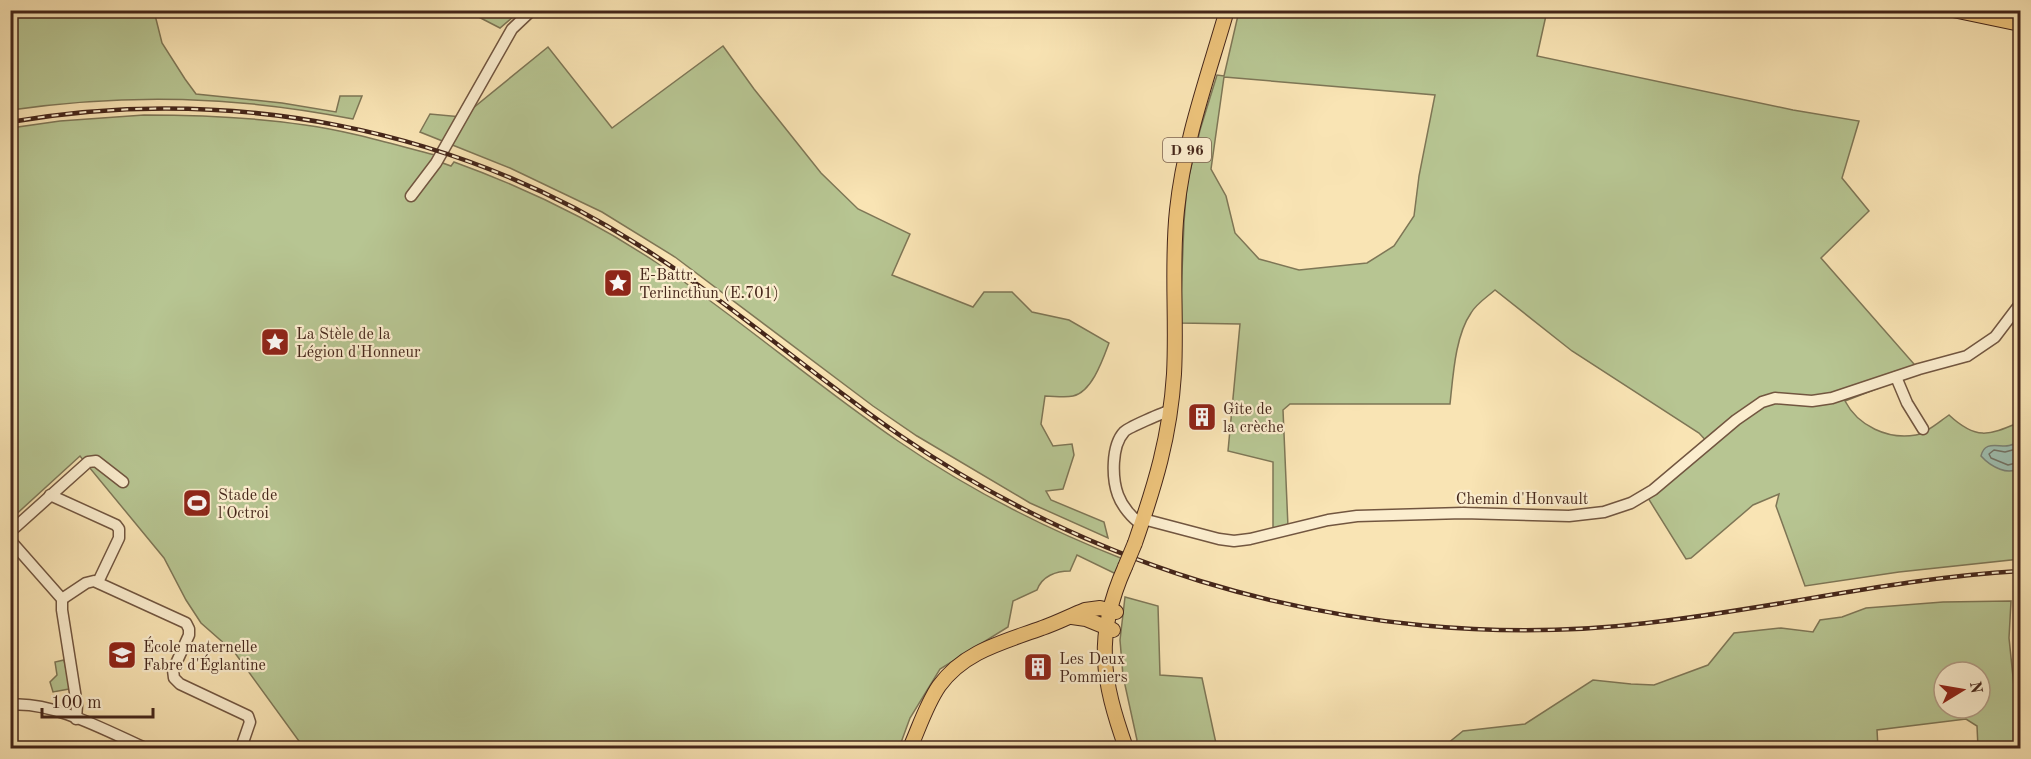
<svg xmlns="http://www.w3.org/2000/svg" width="2031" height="759" font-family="'Old Standard TT',serif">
<rect width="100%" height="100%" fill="#f9e4b4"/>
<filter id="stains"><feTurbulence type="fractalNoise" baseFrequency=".00333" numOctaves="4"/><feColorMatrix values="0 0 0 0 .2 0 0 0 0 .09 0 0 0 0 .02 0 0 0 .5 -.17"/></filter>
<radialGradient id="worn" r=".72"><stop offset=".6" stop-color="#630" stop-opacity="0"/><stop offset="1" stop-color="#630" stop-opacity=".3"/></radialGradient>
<g fill="#b7c592" stroke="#7e7656" stroke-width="1.5" fill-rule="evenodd">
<path d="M 11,10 L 154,11 L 162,43 L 185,79 L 196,94 L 282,103 L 336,112 L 340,96 L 362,96 L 353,119 C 236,96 129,93 11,110 Z"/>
<polygon points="467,11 467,10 520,11 500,28"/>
<path d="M 1239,11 L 1547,11 L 1537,56 L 1793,110 L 1859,121 L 1842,178 L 1869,211 L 1821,258 L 1914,364 L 1915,374 L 1845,401 C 1858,426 1888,440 1916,435 C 1927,433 1940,421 1949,415 C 1977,441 1989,435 2020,422 L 2020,559 L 1899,572 L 1805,586 L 1776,506 L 1779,494 L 1753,505 L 1691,558 L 1686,559 L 1648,498 L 1711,446 L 1699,433 L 1572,351 L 1495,290 C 1487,297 1476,304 1471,313 C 1455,336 1453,377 1450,404 L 1290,404 L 1283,410 L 1288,527 L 1273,531 L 1273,462 L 1228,451 L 1240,324 L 1180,323 L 1184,222 L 1187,184 L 1200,130 L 1217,75 L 1224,76 ZM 1224,77 L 1435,95 L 1419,176 L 1414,216 L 1394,246 L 1367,263 L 1299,270 L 1259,259 L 1235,233 L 1226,196 L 1211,169 Z"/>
<path d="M 723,46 L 754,89 L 821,173 L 858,209 L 910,234 L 892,275 L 973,307 L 984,292 L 1012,292 L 1032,312 L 1069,320 L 1109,343 C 1103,359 1092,392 1073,396 C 1065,398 1054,396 1045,396 L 1041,424 L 1053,446 L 1072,444 L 1074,455 L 1063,489 L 1046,491 L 1051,500 L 1104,522 L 1108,538 L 1030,503 L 917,436 L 873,406 L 675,257 L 602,212 L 510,168 L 420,132 L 430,114 L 462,117 L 548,47 L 612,128 Z"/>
<path d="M 144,115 C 198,115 251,117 305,125 C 349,131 392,144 435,155 L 440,162 L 451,166 L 454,162 C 526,188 594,221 657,263 C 740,319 816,385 898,441 C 968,489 1044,528 1123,559 L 1116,574 L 1077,555 L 1070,571 C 1056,571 1042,576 1037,590 L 1013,601 L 1008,627 L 940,669 L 910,718 L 899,748 L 304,748 L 235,653 L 201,623 L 186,600 L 164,558 L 80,456 L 11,519 L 11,128 L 60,121 Z"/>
<polygon points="1125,597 1158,606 1160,675 1202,678 1217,748 1134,748 1137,740 1123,676 1120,640"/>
<path d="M 2011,601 L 2009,638 L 2020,745 L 2003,748 L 1978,748 L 1977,726 L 1966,719 L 1877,730 L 1878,748 L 1442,748 L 1463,731 L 1525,724 L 1593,680 L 1631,684 L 1654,685 L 1708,665 L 1734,633 L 1781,628 L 1813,632 L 1820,620 L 1842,617 L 1866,608 L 1943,602 ZM 1944,672 L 1980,672 L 1980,708 L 1944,708 Z"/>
<polygon points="64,660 70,687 69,689 53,692 50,682 57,675 55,662"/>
</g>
<path fill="#9ebeb0" stroke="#7a8174" stroke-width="1.5" d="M 2020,442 L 2020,466 C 2010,478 1990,466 1981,456 C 1984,442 1995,446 2005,446 C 2010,446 2016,443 2020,442 Z"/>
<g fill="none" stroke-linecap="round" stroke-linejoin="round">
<polyline stroke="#727265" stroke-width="1.5" points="2020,448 2005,452 1994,450 1989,454 1991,458 2008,465 2020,462"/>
<g stroke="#725640" stroke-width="13">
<g id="minor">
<polyline points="411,196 436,163 512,29 532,10"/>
<polyline points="1896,377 1907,403 1923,429"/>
<polyline points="50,495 116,525 119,529 119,538 98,582"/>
<polyline points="1143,519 1219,539 1234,541 1250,539 1328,520 1357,516 1463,513 1569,516 1604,512 1631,503 1653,490 1736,420 1762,402 1775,398 1812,401 1832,398 1919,369 1967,356 1995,337 2020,304"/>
<path d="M 1141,524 C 1132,518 1122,506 1118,495 C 1112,479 1111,446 1124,432 C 1127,428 1164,412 1170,411"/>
<polyline points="10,532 88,462 96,461 123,482"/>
<polyline points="10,540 62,599 62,610 77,705 76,719"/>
<polyline points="62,599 86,583 94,581 186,623 189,629 189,635 173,670 174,678 180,684 248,716 250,722 241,748"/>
<path d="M 10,705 C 51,700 109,732 145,748"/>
</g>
</g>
<g stroke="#45261a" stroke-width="16">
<g id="major">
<polyline points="1953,10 2020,24"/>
<path d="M 1135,543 C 1155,485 1170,437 1174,374 C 1177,319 1171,264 1177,210 C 1184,142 1208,76 1227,10"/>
<path d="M 1125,567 C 1094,636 1102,680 1126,748"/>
<polyline points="1072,617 1086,619 1113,630"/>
<path d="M 910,748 C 919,728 926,705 939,686 C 964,651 1004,642 1042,628 C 1057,623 1070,616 1085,610 L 1100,608 L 1116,612"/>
</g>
</g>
<use href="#minor" stroke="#fbedce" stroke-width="10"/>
<use href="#major" stroke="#ecc27a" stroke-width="14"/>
<g stroke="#45261a" stroke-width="4.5">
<path id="rail" d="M 10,122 C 228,84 454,127 640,246 C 731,303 812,375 901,436 C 993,499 1094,548 1200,581 C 1344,625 1498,641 1647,623 C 1772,609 1895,578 2020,571"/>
</g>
<use href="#rail" stroke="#fbedce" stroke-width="2" stroke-dasharray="7" stroke-linecap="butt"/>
<g stroke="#45261a" stroke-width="16" stroke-linecap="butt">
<polyline id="major-bridge" points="1125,567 1135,543"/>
</g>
<use href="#major-bridge" stroke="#ecc27a" stroke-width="14"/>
</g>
<defs>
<g id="sight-square" transform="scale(1.5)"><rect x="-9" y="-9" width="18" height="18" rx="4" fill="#8f2418" stroke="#fbedce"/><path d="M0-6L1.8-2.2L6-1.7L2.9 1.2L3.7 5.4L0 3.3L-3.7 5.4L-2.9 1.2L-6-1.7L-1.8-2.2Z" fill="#fff"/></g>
<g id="building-square" transform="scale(1.5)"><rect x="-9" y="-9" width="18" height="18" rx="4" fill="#8f2418" stroke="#fbedce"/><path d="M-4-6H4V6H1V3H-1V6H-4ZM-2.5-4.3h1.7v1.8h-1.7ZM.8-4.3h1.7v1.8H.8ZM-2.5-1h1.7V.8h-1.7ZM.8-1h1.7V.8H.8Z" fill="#fff"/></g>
<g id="stadium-square" transform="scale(1.5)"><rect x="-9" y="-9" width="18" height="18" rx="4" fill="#8f2418" stroke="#fbedce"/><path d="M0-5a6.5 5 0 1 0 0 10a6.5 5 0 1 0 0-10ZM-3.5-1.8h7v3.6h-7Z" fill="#fff"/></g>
<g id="school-square" transform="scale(1.5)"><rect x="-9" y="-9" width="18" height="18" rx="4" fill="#8f2418" stroke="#fbedce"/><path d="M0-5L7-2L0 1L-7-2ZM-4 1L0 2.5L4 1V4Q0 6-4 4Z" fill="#fff"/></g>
</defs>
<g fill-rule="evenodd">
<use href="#sight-square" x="618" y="283"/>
<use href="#sight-square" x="275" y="342"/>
<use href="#building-square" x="1202" y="417"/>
<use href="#stadium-square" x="197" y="503"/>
<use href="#school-square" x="122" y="655"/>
<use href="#building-square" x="1038" y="667"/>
</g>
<g text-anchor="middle" stroke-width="4.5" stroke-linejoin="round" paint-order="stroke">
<rect fill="#fbedce" stroke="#7c6250" stroke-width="1.5" x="1163" y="138" width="48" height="24" rx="4.5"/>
<g font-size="15" font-weight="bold" fill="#45261a">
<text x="1187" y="155">D 96</text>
</g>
<g font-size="16" fill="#45261a" stroke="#fbedce" text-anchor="start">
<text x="639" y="280">E-Battr.<tspan x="639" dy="18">Terlincthun (E.701)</tspan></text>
<text x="296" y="339">La Stèle de la<tspan x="296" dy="18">Légion d'Honneur</tspan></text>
<text x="1223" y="414">Gîte de<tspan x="1223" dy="18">la crèche</tspan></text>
<text x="218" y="500">Stade de<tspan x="218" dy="18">l'Octroi</tspan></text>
<text x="143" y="652">École maternelle<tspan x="143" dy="18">Fabre d'Églantine</tspan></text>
<text x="1059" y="664">Les Deux<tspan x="1059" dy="18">Pommiers</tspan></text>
</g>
<g font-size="16" fill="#45261a" stroke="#fbedce">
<text x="1522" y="504">Chemin d'Honvault</text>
</g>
</g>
<rect width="2031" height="759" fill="none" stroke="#f9e4b4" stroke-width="36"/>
<rect x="12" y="12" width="2007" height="735" fill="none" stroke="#45261a" stroke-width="3"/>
<rect x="18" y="18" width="1995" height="723" fill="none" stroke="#45261a" stroke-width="1.5"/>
<g transform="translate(1962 690) rotate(79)"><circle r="28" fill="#fbedce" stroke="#b29d86" stroke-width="1.5"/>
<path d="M0-4.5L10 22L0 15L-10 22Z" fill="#8f2418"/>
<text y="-9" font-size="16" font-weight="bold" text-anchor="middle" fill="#45261a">N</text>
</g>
<path d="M42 708v9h111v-9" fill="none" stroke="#45261a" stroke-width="3"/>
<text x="51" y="708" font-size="18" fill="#45261a" stroke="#fbedce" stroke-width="4.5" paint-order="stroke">100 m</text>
<rect width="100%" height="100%" filter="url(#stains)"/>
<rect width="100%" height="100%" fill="url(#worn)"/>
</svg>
